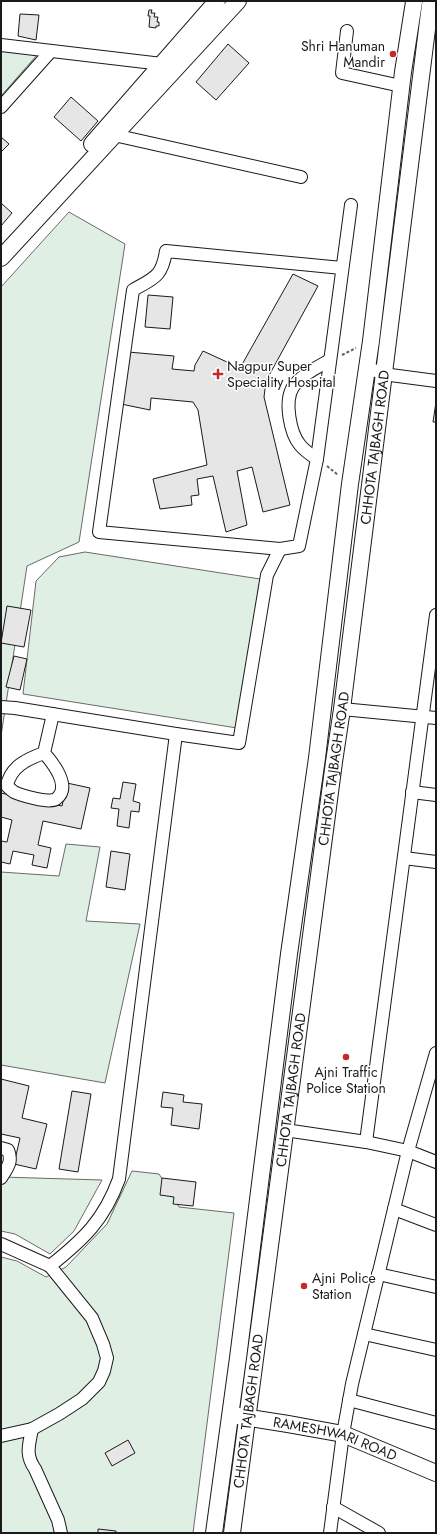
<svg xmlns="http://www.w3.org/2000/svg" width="437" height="1534" font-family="Jost,sans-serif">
<rect width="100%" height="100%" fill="#fff"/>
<g fill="#e0efe3" stroke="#6a6a6a">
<polygon points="1,51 37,55 1,96"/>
<polygon points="69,212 125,244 79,542 27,566 1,736 1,287"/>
<polygon points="85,552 260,579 237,728 23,694 36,581 59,557"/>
<polygon points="66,844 100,847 86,921 140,924 105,1083 1,1065 1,872 59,876"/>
<polygon points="132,1171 159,1174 174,1197 179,1207 234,1213 193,1533 1,1533 1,1257 17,1261 46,1277 66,1267 107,1224"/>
<polygon points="1,1177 102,1180 74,1231 50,1254 15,1234 1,1231"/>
</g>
<g fill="#e6e6e6" stroke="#1a1a1a">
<polygon points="149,10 152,10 151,13 155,13 154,17 158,17 157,22 159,22 159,26 156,26 156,28 149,27 150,16 148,16"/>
<polygon points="20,14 39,15 36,40 18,36"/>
<polygon points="228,44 249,63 216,100 196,82"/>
<polygon points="71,97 98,121 81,141 54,117"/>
<polygon points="1,137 9,144 1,152"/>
<polygon points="1,203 12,213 1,226"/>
<polygon points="293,274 318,286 266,381 264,397 290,505 263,512 252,467 237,471 247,525 226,532 213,476 197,479 199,495 191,496 192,505 160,509 153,479 207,465 198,410 193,402 151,398 150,410 121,404 128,352 174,356 172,369 194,371 195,365 203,351 240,368"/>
<polygon points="148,295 173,297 170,329 145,327"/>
<polygon points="436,402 436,422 433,422"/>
<polygon points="7,606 31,610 24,647 1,643"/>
<polygon points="14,656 27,659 20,690 6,687"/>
<polygon points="123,782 136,784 133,801 140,803 139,812 131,811 129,828 117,826 119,809 111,808 113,798 120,799"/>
<polygon points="67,783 90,788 81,829 43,821 38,845 51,848 47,868 32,865 34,855 13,851 10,864 1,862 1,841 7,842 12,820 1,817 1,793 62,806"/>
<polygon points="111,851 130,854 125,890 106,887"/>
<polygon points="1,1079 29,1086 22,1118 47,1124 36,1169 14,1164 20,1138 1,1134"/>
<polygon points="72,1091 91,1094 78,1172 59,1169"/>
<polygon points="163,1092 184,1095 183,1102 202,1104 199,1129 171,1125 173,1108 161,1107"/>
<polygon points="162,1178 196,1182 193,1206 173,1204 174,1197 160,1195"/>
<polygon points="128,1440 135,1453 112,1466 105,1453"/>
<polygon points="98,1529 116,1531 116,1533 98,1533"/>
</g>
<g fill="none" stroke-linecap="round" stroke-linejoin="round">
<g stroke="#1a1a1a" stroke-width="14">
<g id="minor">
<polyline points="347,31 342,73 401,86"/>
<polyline points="1,45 162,64"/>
<polyline points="1,107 51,51"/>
<polyline points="114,135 301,177"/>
<path d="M 342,268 L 166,251 C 162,277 154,278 133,290 L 99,532 L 280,549 L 299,546 L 317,459 L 351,205"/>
<polyline points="367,367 383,374 436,381"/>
<path d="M 317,459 C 311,455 304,450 300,445 C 290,433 284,401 293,387 C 301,375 318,367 330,360"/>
<polyline points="1,707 15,708 176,734 239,743 267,575 280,549"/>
<polyline points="342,709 436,718"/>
<path d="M 44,753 C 53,763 72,787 56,799 C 50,804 20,795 14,792 C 11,790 9,788 7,786 C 10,767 27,759 44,753 L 53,714"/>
<polyline points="412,792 436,795"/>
<polyline points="404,858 436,862"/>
<polyline points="436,1053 408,1151 436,1162"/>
<polyline points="285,1130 366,1142 436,615"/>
<path d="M 1,1148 L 8,1150 C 13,1162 7,1168 1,1178"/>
<polyline points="394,1209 436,1225"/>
<path d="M 1,1244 L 50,1266 C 84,1239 104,1220 119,1179 L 176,734"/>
<polyline points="378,1274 436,1287"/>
<polyline points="364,1334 436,1350"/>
<polyline points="349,1400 436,1423"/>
<path d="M 32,1429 C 29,1445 25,1455 35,1469 L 58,1520 L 61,1533"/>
<polyline points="1,1436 32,1429 59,1414 82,1399 99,1382 104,1371 107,1358 103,1344 92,1318 50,1266"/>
<polyline points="333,1507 379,1533"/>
<polyline points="330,1533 343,1434 352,1384 408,1151 366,1142"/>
</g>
</g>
<g stroke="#1a1a1a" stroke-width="18">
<g id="major">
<polyline points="92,144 217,1"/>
<polyline points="1,258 238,1"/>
<path id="s1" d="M 238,1416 L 288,1424 L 343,1434 L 436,1473"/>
<polyline points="214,1533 238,1358 289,954 317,758 350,484 371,341 403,72 414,2"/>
<path id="s2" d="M 232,1533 L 334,762 L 342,709 L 430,5"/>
</g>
</g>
<g stroke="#5f5f5f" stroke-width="2" stroke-dasharray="3 2" stroke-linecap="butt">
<polyline points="342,355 356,348"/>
<polyline points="327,466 338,475"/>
</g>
<use href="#minor" stroke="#fff" stroke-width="12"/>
<use href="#major" stroke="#fff" stroke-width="16"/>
</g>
<g fill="#c62828" stroke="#fff" stroke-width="1.5">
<circle cx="393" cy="54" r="4"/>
<path d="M216 368h4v4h4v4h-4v4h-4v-4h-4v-4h4z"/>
<circle cx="346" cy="1057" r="4"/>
<circle cx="304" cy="1286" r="4"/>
</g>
<g text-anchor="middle" stroke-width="3" stroke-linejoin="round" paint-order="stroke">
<g font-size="14" fill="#1a1a1a" stroke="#fff" text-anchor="start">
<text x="385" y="51" text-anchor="end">Shri Hanuman<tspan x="385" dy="16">Mandir</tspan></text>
<text x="227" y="371">Nagpur Super<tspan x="227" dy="16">Speciality Hospital</tspan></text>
<text x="346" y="1077" text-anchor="middle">Ajni Traffic<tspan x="346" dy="16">Police Station</tspan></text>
<text x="312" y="1283">Ajni Police<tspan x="312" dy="16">Station</tspan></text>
</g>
<g font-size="14" fill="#1a1a1a" stroke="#fff">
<text dy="5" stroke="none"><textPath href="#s2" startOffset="1095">CHHOTA TAJBAGH ROAD</textPath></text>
<text dy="5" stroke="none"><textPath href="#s2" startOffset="771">CHHOTA TAJBAGH ROAD</textPath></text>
<text dy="5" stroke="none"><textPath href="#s2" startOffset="447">CHHOTA TAJBAGH ROAD</textPath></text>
<text dy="5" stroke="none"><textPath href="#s2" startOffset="123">CHHOTA TAJBAGH ROAD</textPath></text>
<text dy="5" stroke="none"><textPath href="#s1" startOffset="100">RAMESHWARI ROAD</textPath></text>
</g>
</g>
<rect width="437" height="1534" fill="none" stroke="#1a1a1a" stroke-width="4"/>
</svg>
